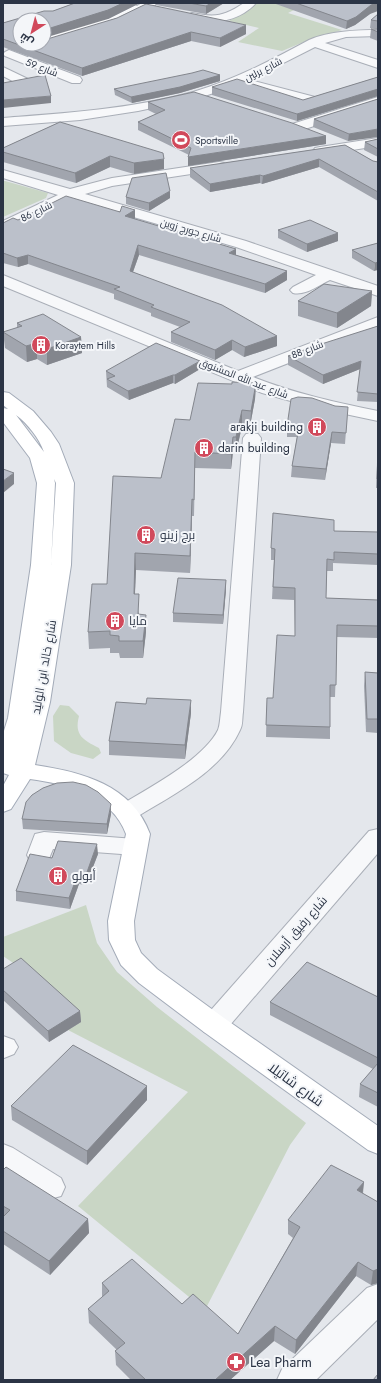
<svg xmlns="http://www.w3.org/2000/svg" width="381" height="1383" font-family="Jost,Cairo,sans-serif">
<rect width="100%" height="100%" fill="#e4e7ec"/>
<g fill="#c9d6c5">
<polygon points="257,3 290,3 304,5 288,13 342,30 311,39 282,51 238,42 259,28 229,21"/>
<polygon points="3,181 5,181 48,193 46,198 3,217"/>
<path d="M 60,705 L 69,706 L 79,716 C 74,735 83,740 99,748 L 101,753 L 93,759 L 71,753 L 54,741 L 53,716 Z"/>
<polygon points="86,905 97,943 117,972 157,1007 306,1123 290,1145 205,1310 78,1206 188,1092 68,1030 81,1021 22,969 3,956 3,937"/>
</g>
<g fill="none" stroke-linecap="round" stroke-linejoin="round">
<g stroke="#a9aeb7" stroke-width="2">
<g id="minor">
<polygon points="142,3 156,3 155,5 125,20 121,21 116,18 93,28 44,43 44,36 85,24 129,5 133,4 137,6"/>
<path d="M 244,3 L 256,3 C 253,7 248,10 244,13 C 225,24 209,23 188,18 L 186,16 L 192,13 C 216,18 224,16 244,3 Z"/>
<path d="M 378,30 L 378,36 L 346,37 L 325,43 L 378,60 L 378,68 L 315,47 L 250,80 L 315,97 L 317,100 L 315,103 L 307,103 L 240,84 L 199,98 L 138,111 L 80,120 L 3,126 L 3,118 C 66,113 131,109 193,92 C 234,80 272,60 309,40 C 328,31 357,30 378,30 Z"/>
<polygon points="9,50 80,77 82,80 80,83 72,83 5,56 3,54 5,52"/>
<polygon points="3,67 28,79 30,82 28,85 20,85 3,76"/>
<polygon points="378,97 378,105 302,130 292,130 291,127 292,124"/>
<polygon points="378,138 378,146 320,155 315,154 313,151 315,148 320,147"/>
<path d="M 219,162 L 224,163 L 226,166 L 224,169 L 112,186 L 85,194 L 246,241 L 378,286 L 378,296 L 330,280 C 319,285 305,296 293,293 L 290,290 L 293,287 L 316,275 L 236,247 L 72,199 L 3,231 L 3,221 L 58,195 L 3,178 L 3,170 L 70,189 L 112,178 Z"/>
<path d="M 3,275 L 238,371 L 378,317 L 378,328 L 253,377 C 293,393 335,402 378,411 L 378,421 L 312,407 L 262,393 L 3,286 Z"/>
<path d="M 252,433 L 258,434 L 261,438 L 243,712 C 242,718 243,725 240,730 C 221,772 172,795 135,818 L 127,820 L 119,818 L 115,812 L 119,806 C 147,789 203,760 218,730 C 220,725 220,718 221,712 L 243,438 L 246,434 Z"/>
<polygon points="378,829 378,853 224,1032 214,1035 204,1032 200,1025 204,1018 369,831"/>
<polygon points="44,832 135,839 144,841 147,847 144,853 135,855 53,849 48,861 39,863 30,861 27,855 35,834"/>
<polygon points="3,1036 14,1040 18,1047 14,1054 4,1058"/>
<polygon points="3,1144 13,1148 61,1178 65,1187 61,1196 50,1199 39,1196 3,1171"/>
<polygon points="378,1284 378,1319 316,1380 277,1380 282,1369 367,1288"/>
</g>
</g>
<g stroke="#a3abb8" stroke-width="2">
<path id="major" d="M 3,392 L 9,393 L 33,411 L 51,432 L 59,444 L 74,483 L 71,565 L 50,702 L 35,765 C 82,772 132,785 150,834 L 134,921 L 135,940 L 141,953 L 157,969 L 224,1018 L 378,1126 L 378,1154 L 368,1150 L 204,1032 L 139,983 L 121,965 L 109,940 L 108,921 L 126,834 C 112,795 66,784 30,779 L 11,809 L 3,812 L 3,786 L 9,775 L 3,773 L 3,734 L 8,718 L 31,565 L 37,483 L 30,458 L 3,422 L 3,408 L 8,409 L 3,405 ZM 16,415 C 28,424 39,438 44,452 ZM 54,479 L 56,483 L 51,565 L 51,566 L 55,483 Z"/>
</g>
<use href="#minor" fill="#f7f8fa" fill-rule="evenodd"/>
<use href="#major" fill="#fff" fill-rule="evenodd"/>
</g>
<g fill="#a1a5ae">
<polygon points="75,3 140,3 108,19 20,20 44,44 117,18 246,34 220,47 191,41 82,76 3,47 3,23 53,11"/>
<polygon points="156,3 224,3 206,14 156,5"/>
<polygon points="273,3 378,3 370,14 355,25 346,29"/>
<polygon points="378,14 378,29 370,28 371,20"/>
<polygon points="371,29 378,29 378,41 370,38"/>
<polygon points="220,75 220,81 180,93 132,103 115,95 114,89"/>
<polygon points="378,77 378,96 297,121 212,95 212,87 303,100"/>
<polygon points="378,99 348,141 313,127 314,119"/>
<polygon points="148,102 326,136 326,144 188,166 189,155 138,130 138,122 156,114 148,110"/>
<polygon points="60,122 164,169 134,174 110,167 76,183 3,162 3,148"/>
<polygon points="378,139 378,157 364,150 365,142"/>
<polygon points="345,145 373,161 378,162 378,201 319,167 262,184 260,183 210,192 190,177 190,168"/>
<polygon points="126,197 170,198 149,211 126,204"/>
<polygon points="135,210 135,219 236,255 287,271 287,280 265,293 139,255 133,272 277,336 277,346 244,357 232,350 215,360 171,342 171,332 180,327 151,316 151,313 114,299 114,294 28,264 18,267 3,263 3,223 18,220"/>
<polygon points="278,230 338,233 338,241 307,252 278,238"/>
<polygon points="378,243 374,271 352,258 352,250"/>
<polygon points="372,291 371,306 337,328 298,316 298,301"/>
<polygon points="17,323 81,337 82,353 47,365 37,359 27,362 5,348 3,332 17,328"/>
<polygon points="378,326 378,402 357,401 360,369 323,384 288,365 288,356"/>
<polygon points="200,369 175,384 173,383 129,400 107,387 106,371"/>
<polygon points="256,383 255,399 250,426 242,426 236,453 233,452 231,469 195,468 194,516 192,516 190,573 136,570 135,594 139,614 146,632 143,658 120,658 119,653 110,653 110,648 89,649 88,632 107,584 161,478 190,420 232,384"/>
<polygon points="347,417 345,444 331,443 325,480 291,477 292,466 297,437 287,437 287,426"/>
<polygon points="378,454 378,488 376,488 377,463"/>
<polygon points="334,531 378,532 378,565 333,563 333,571 327,571 326,598 378,600 378,638 337,637 335,697 330,697 330,739 266,737 267,698 273,698 295,636 294,600 272,599 274,560 271,560 271,548"/>
<polygon points="226,580 226,589 223,624 173,622 173,613"/>
<polygon points="365,672 378,673 378,733 366,732 364,686"/>
<polygon points="146,704 191,713 185,759 109,755 109,741"/>
<polygon points="111,814 107,834 23,829 22,819"/>
<polygon points="98,854 86,885 79,884 70,909 16,901 16,891 52,858"/>
<polygon points="3,969 80,1011 81,1022 49,1042 3,1000"/>
<polygon points="378,997 378,1107 359,1097 360,1084 373,1069 270,1015 270,1002"/>
<polygon points="147,1086 147,1100 87,1165 12,1120 11,1106"/>
<polygon points="3,1170 88,1219 89,1233 50,1275 3,1244"/>
<polygon points="364,1182 363,1194 378,1202 378,1283 371,1285 356,1276 295,1354 274,1341 230,1380 131,1380 116,1365 115,1351 117,1350 89,1323 88,1309 102,1297 102,1283 182,1304 238,1334 293,1238 288,1234 288,1220"/>
</g>
<g fill="#83868d">
<polygon points="123,3 140,3 108,19 44,38 44,30"/>
<polygon points="211,3 224,3 206,14 206,6"/>
<polygon points="378,3 378,11 370,14 355,25 346,29 347,21 371,5"/>
<polygon points="246,25 246,34 220,47 220,38"/>
<polygon points="191,32 191,41 82,76 82,68"/>
<polygon points="220,75 220,81 180,93 132,103 131,97"/>
<polygon points="378,89 378,96 297,121 297,114"/>
<polygon points="51,96 51,103 3,108 3,100"/>
<polygon points="378,129 378,137 348,141 349,134"/>
<polygon points="326,136 326,144 188,166 188,157"/>
<polygon points="110,156 110,167 76,183 75,173"/>
<polygon points="164,159 164,169 134,174 134,163"/>
<polygon points="319,159 319,167 262,184 263,176"/>
<polygon points="260,175 260,183 210,192 210,184"/>
<polygon points="170,191 170,198 149,211 149,203"/>
<polygon points="135,210 135,219 125,216"/>
<polygon points="338,233 338,241 307,252 307,244"/>
<polygon points="138,245 139,255 130,280 130,271"/>
<polygon points="236,249 236,258 229,253"/>
<polygon points="28,255 28,264 18,267 17,258"/>
<polygon points="378,262 378,270 374,271 375,263"/>
<polygon points="287,271 287,280 265,293 265,284"/>
<polygon points="372,291 371,306 337,328 337,313"/>
<polygon points="277,336 277,346 244,357 245,347"/>
<polygon points="81,337 82,353 47,365 47,349"/>
<polygon points="232,340 232,350 215,360 215,350"/>
<polygon points="37,343 37,359 27,362 26,346"/>
<polygon points="200,361 200,369 175,384 175,375"/>
<polygon points="361,361 360,369 323,384 323,375"/>
<polygon points="173,375 173,383 129,400 128,391"/>
<polygon points="256,383 255,399 250,426 251,411"/>
<polygon points="242,410 242,426 236,453 236,437"/>
<polygon points="332,432 331,443 325,480 326,469"/>
<polygon points="233,437 233,452 231,469 231,454"/>
<polygon points="14,473 14,484 3,493 3,481"/>
<polygon points="192,499 192,516 190,573 190,556"/>
<polygon points="135,553 136,570 134,611 134,594"/>
<polygon points="226,580 226,589 223,624 223,615"/>
<polygon points="146,615 146,632 143,658 143,641"/>
<polygon points="191,700 191,713 185,759 185,745"/>
<polygon points="111,804 111,814 107,834 107,824"/>
<polygon points="97,844 98,854 86,885 86,875"/>
<polygon points="78,874 79,884 70,909 69,898"/>
<polygon points="80,1011 81,1022 49,1042 48,1031"/>
<polygon points="147,1086 147,1100 87,1165 87,1151"/>
<polygon points="364,1182 362,1197 357,1190"/>
<polygon points="88,1219 89,1233 50,1275 49,1261"/>
<polygon points="358,1262 356,1276 295,1354 296,1340"/>
<polygon points="378,1269 378,1283 371,1285 373,1271"/>
<polygon points="275,1326 274,1341 230,1380 215,1380"/>
</g>
<g fill="#bbc0ca" stroke="#83868d">
<polygon points="75,3 123,3 108,10 44,30 44,20 20,20 20,44 44,44 44,40 117,18 146,4 246,25 220,38 191,32 82,68 3,39 3,23 44,11 53,11"/>
<polygon points="189,3 211,3 206,6"/>
<polygon points="296,3 378,3 371,5 356,17 347,21"/>
<polygon points="378,14 378,21 371,20"/>
<polygon points="371,29 378,29 378,32"/>
<polygon points="203,70 220,75 180,87 131,97 114,89 192,73"/>
<polygon points="45,75 51,96 3,100 3,83"/>
<polygon points="378,77 378,89 297,114 212,87 237,79 303,100"/>
<polygon points="194,92 292,123 326,136 188,157 191,148 138,122 165,110 148,102"/>
<polygon points="378,99 378,129 349,134 314,119"/>
<polygon points="60,122 163,153 164,159 134,163 110,156 75,173 3,152 3,148"/>
<polygon points="378,139 378,149 365,142"/>
<polygon points="345,145 373,161 378,162 378,192 319,159 263,176 260,175 210,184 190,168"/>
<polygon points="166,173 170,191 149,203 126,197 132,178"/>
<polygon points="66,196 120,212 122,206 135,210 125,216 236,249 229,253 287,271 265,284 138,245 130,271 222,305 277,336 245,347 232,340 215,350 171,332 190,322 151,307 154,305 114,289 120,287 28,255 17,258 3,253 3,223 13,218 18,220"/>
<polygon points="310,220 338,233 307,244 278,230"/>
<polygon points="378,243 378,262 375,263 352,250"/>
<polygon points="324,284 372,291 337,313 298,301"/>
<polygon points="43,314 81,337 47,349 37,343 26,346 3,332 22,326 17,323"/>
<polygon points="378,326 378,394 357,392 361,361 323,375 288,356 312,347"/>
<polygon points="156,343 200,361 175,375 173,375 128,391 107,379 115,376 106,371"/>
<polygon points="232,382 256,383 251,411 242,410 236,437 233,437 231,454 195,452 194,500 192,499 190,556 135,553 134,594 139,594 138,614 146,615 143,641 119,641 119,636 110,635 110,631 88,632 92,584 107,584 113,476 161,478 175,419 190,420 198,383 232,384"/>
<polygon points="298,397 312,398 335,406 348,407 346,433 332,432 326,469 292,466 299,427 287,426 291,399"/>
<polygon points="378,454 378,479 377,479"/>
<polygon points="3,469 14,473 3,481"/>
<polygon points="273,513 334,520 334,531 378,532 378,554 334,552 334,560 327,559 326,598 378,600 378,626 337,625 336,685 330,685 330,727 266,725 267,698 273,698 277,635 295,636 295,588 273,587 275,549 271,548"/>
<polygon points="178,578 226,580 223,615 173,613"/>
<polygon points="365,672 378,673 378,719 367,719"/>
<polygon points="147,698 191,700 185,745 109,741 116,702 146,704"/>
<polygon points="73,782 86,785 98,792 111,804 107,824 22,819 26,802 32,795 43,788 57,783"/>
<polygon points="58,841 97,844 86,875 78,874 69,898 16,891 30,854 52,858"/>
<polygon points="21,958 80,1011 48,1031 3,990 3,969"/>
<polygon points="307,962 378,997 378,1058 270,1002"/>
<polygon points="73,1045 147,1086 87,1151 11,1106"/>
<polygon points="378,1063 378,1093 360,1084"/>
<polygon points="331,1165 364,1182 357,1190 378,1202 378,1269 373,1271 358,1262 296,1340 275,1326 215,1380 146,1380 115,1351 125,1343 88,1309 109,1291 102,1283 132,1259 182,1304 193,1294 238,1334 300,1227 288,1220"/>
<polygon points="6,1167 88,1219 49,1261 3,1231 3,1217 10,1210 3,1206 3,1170"/>
<polygon points="378,1374 378,1380 373,1380"/>
</g>
<defs>
<g id="stadium-disc" transform="scale(1)"><circle r="9.5" fill="#d1495b" stroke="#f4f6f9"/><path d="M0-5a6.5 5 0 1 0 0 10a6.5 5 0 1 0 0-10ZM-3.5-1.8h7v3.6h-7Z" fill="#fff"/></g>
<g id="building-disc" transform="scale(1)"><circle r="9.5" fill="#d1495b" stroke="#f4f6f9"/><path d="M-4-6H4V6H1V3H-1V6H-4ZM-2.5-4.3h1.7v1.8h-1.7ZM.8-4.3h1.7v1.8H.8ZM-2.5-1h1.7V.8h-1.7ZM.8-1h1.7V.8H.8Z" fill="#fff"/></g>
<g id="pharmacy-disc" transform="scale(1)"><circle r="9.5" fill="#d1495b" stroke="#f4f6f9"/><path d="M-2-6h4v4h4v4h-4v4h-4v-4h-4v-4h4Z" fill="#fff"/></g>
</defs>
<g fill-rule="evenodd">
<use href="#stadium-disc" x="181" y="140"/>
<use href="#building-disc" x="41" y="345"/>
<use href="#building-disc" x="317" y="427"/>
<use href="#building-disc" x="204" y="448"/>
<use href="#building-disc" x="146" y="535"/>
<use href="#building-disc" x="115" y="621"/>
<use href="#building-disc" x="58" y="876"/>
<use href="#pharmacy-disc" x="236" y="1362"/>
</g>
<g text-anchor="middle" stroke-width="4" stroke-linejoin="round" paint-order="stroke">
<g font-size="10" fill="#2b3445" stroke="#f4f6f9">
<text transform="translate(42 67) rotate(21)" y="4">شارع 59</text>
<text transform="translate(263 69) rotate(-27)" y="4">شارع برلين</text>
<text transform="translate(36 211) rotate(-26)" y="4">شارع 86</text>
<text transform="translate(191 230) rotate(16)" y="4">شارع جورج زوين</text>
<text transform="translate(307 349) rotate(-21)" y="4">شارع 88</text>
<text transform="translate(244 378) rotate(21)" y="4">شارع عبد الله المشنوق</text>
</g>
<g font-size="10" fill="#2b3445" stroke="#f4f6f9" text-anchor="start">
<text x="195" y="144">Sportsville</text>
<text x="55" y="349">Koraytem Hills</text>
</g>
<g font-size="12" fill="#2b3445" stroke="#f4f6f9" text-anchor="start">
<text x="303" y="431" text-anchor="end">arakji building</text>
<text x="218" y="452">darin building</text>
<text x="160" y="539">برج زينو</text>
<text x="129" y="625">مايا</text>
<text x="72" y="880">أبولو</text>
</g>
<g font-size="12" fill="#2b3445" stroke="#f4f6f9">
<text transform="translate(44 667) rotate(-80)" y="4">شارع خالد ابن الوليد</text>
<text transform="translate(296 931) rotate(-49)" y="4">شارع رفيق أرسلان</text>
</g>
<g font-size="14" fill="#2b3445" stroke="#f4f6f9">
<text transform="translate(296 1084) rotate(36)" y="5">شارع شاتيلا</text>
</g>
<g font-size="14" fill="#2b3445" stroke="#f4f6f9" text-anchor="start">
<text x="250" y="1367">Lea Pharm</text>
</g>
</g>
<rect width="381" height="1383" fill="none" stroke="#2b3445" stroke-width="8"/>
<g transform="translate(32 32) rotate(216)"><circle r="19" fill="#f4f6f9" stroke="#a4a8b1"/>
<path d="M0-3L7 15L0 10L-7 15Z" fill="#d1495b"/>
<text y="-6" font-size="11" font-weight="bold" text-anchor="middle" fill="#2b3445">ش</text>
</g>
</svg>
